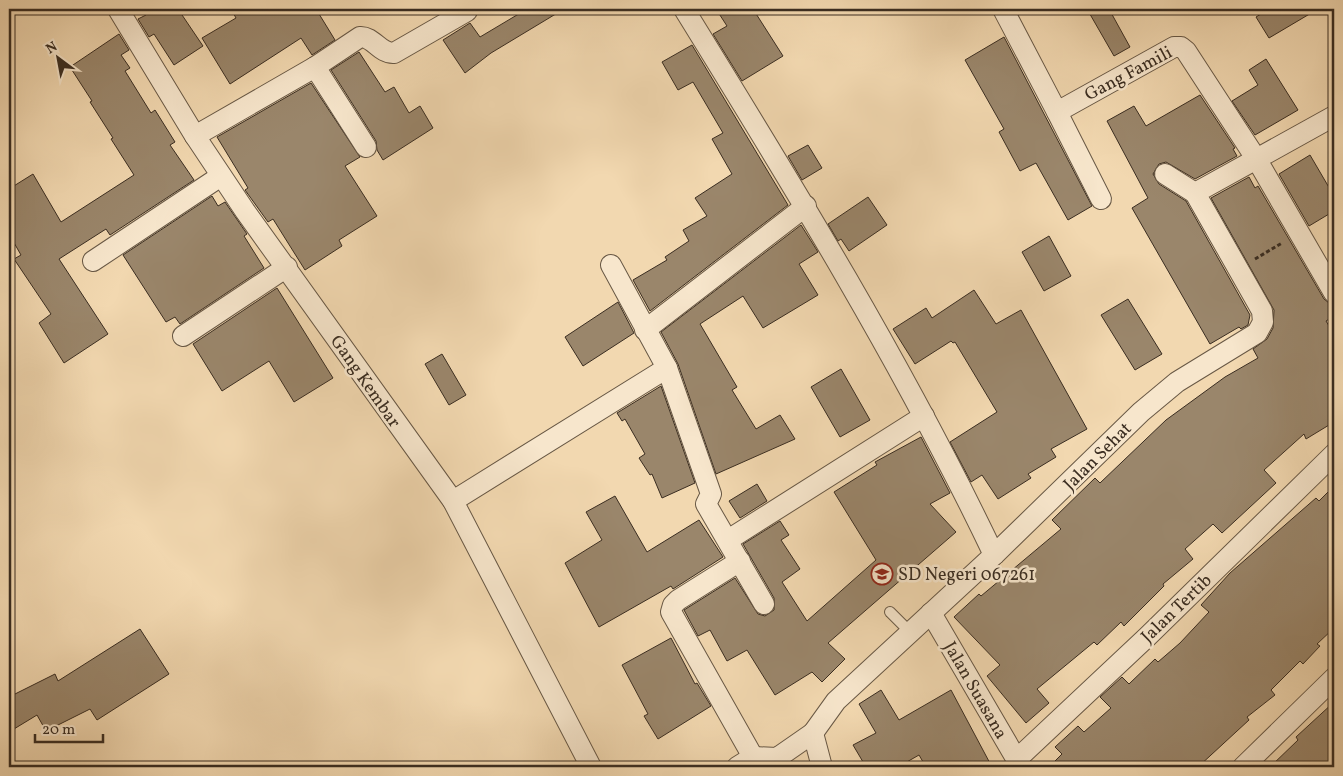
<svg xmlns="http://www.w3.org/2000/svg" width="1343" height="776" font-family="Vollkorn,serif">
<rect width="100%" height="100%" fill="#f2d8b0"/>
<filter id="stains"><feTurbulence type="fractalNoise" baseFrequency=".004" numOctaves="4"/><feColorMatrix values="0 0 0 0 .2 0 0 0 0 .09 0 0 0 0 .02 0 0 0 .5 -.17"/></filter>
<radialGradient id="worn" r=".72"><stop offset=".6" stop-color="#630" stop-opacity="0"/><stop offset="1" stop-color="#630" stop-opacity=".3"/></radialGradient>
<g fill="#9a866b" stroke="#3a2d21">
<polygon points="142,9 178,9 203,46 174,65 154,34 149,37 138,19 146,15"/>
<polygon points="231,9 316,9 335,40 312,55 301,38 230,84 202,38 236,18"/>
<polygon points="527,9 564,9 491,53 465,73 443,40 470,23 480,37"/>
<polygon points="716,9 753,9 783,56 742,81 713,34 727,26"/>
<polygon points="1087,9 1109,9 1130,47 1114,56"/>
<polygon points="1269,9 1318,9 1269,38 1256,17"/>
<polygon points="119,34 129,50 121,55 130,68 125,71 151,113 155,110 175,142 170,145 194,180 110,235 106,229 59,259 108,334 64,363 39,323 51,314 14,259 21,255 9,234 9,189 33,174 61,222 134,175 111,139 113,138 90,102 92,101 70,67"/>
<polygon points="1004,37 1092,206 1068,220 1036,163 1020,171 999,132 1004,129 965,60"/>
<polygon points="692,45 788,205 650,311 633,280 667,260 665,257 689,241 683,230 707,216 695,198 732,174 712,139 723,133 693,82 678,90 662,62"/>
<polygon points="359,52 385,92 394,87 409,113 420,106 433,128 383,160 377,150 376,141 331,70"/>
<polygon points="1266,59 1298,110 1255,135 1232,101 1258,85 1249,70"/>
<polygon points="311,83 360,157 345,166 377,216 339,240 342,246 305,270 273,219 268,222 245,190 248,188 217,137"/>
<polygon points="1200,95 1235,148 1233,149 1237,156 1195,179 1166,162 1159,164 1153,174 1159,184 1186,201 1250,315 1248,325 1241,329 1239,327 1210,344 1132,208 1148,198 1107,121 1134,106 1146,126"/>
<polygon points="808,145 822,168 802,180 788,156"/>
<polygon points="1310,155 1334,196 1334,211 1309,226 1279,174"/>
<polygon points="1249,177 1255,188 1258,186 1324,299 1334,307 1334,316 1326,321 1334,334 1334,422 1306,439 1304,434 1264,470 1276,483 1222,533 1213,524 1185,549 1193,559 1163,584 1164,586 1124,626 1121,622 1097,645 1094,642 1037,689 1049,703 1026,723 987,676 1000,665 954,617 979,594 981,596 1061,529 1052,520 1095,478 1100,483 1166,420 1225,377 1258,358 1253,349 1267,339 1273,328 1274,310 1211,198"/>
<polygon points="212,196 218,206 225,202 247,234 244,236 264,268 180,324 175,317 166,322 123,255"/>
<polygon points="868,197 887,225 849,251 841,239 838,241 828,224"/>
<polygon points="801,225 818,252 799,264 818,295 763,328 743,296 700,324 737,387 732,390 756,429 780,415 795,439 716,474 678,364 661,332"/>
<polygon points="1049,236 1071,276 1044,291 1022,252"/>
<polygon points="277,288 333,378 294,402 269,361 222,391 193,344"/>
<polygon points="974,290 996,324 1021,310 1087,429 1051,449 1056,457 1028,474 1031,478 998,499 982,475 971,482 950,442 997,412 955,342 953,343 951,341 915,364 893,329 926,308 932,318"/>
<polygon points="1128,299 1162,354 1135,370 1101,315"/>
<polygon points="618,302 634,333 583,366 565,337"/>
<polygon points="442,354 466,395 449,405 425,364"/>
<polygon points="841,369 870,420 840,437 811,387"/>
<polygon points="661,386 695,483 662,498 652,474 650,475 639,458 645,454 625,419 622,421 617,413"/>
<polygon points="921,437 950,493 930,504 956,532 828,643 845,659 822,682 812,672 775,695 747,650 727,661 710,630 698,636 684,610 735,578 758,614 765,616 774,610 774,598 743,544 780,521 789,535 781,540 800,569 782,582 807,621 876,560 834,492 877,465 875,462"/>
<polygon points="757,484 767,501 740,518 729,501"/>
<polygon points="1334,486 1334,628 1317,644 1320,646 1303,664 1300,661 1271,690 1275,695 1247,717 1249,720 1198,767 1049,767 1062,754 1055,747 1078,726 1084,732 1111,708 1100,697 1122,677 1129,684 1155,659 1158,662 1180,643 1209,612 1201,605 1230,573 1316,498 1319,501"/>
<polygon points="615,496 647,552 699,520 723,557 673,589 671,586 599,627 565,563 602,540 586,512"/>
<polygon points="140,629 169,674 97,720 90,709 46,731 37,715 9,732 9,697 55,674 58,681"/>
<polygon points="671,638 695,684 697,683 711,706 658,739 644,716 648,714 622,665"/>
<polygon points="881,690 899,720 951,690 992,767 926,767 919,755 898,767 866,767 853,745 876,733 859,704"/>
<polygon points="1334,702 1334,767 1270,767 1298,740 1296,737"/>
</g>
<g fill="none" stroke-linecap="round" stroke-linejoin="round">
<g stroke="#685845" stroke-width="12">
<polyline id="lane" points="890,612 910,632"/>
</g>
<g stroke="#685845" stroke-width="22">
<g id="street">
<polyline points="118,9 195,136 245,211 453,501 591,767"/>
<path d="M 684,9 C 794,187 904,366 994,555"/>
<polyline points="1003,9 1057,112 1174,47 1181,47 1186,51 1257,160 1334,293"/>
<polyline points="315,67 366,147"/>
<polyline points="1057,112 1101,199"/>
<path d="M 195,136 L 315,67 L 360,37 C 373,36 380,54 394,53 L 467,11"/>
<polyline points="1165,174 1195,193"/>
<polyline points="93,261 221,176"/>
<polyline points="611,265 667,368"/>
<polyline points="645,330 806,206"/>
<polyline points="183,336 287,267"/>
<polyline points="453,501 667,368 711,494 706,504 764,604"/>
<polyline points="728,540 924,416"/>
<polyline points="740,561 678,600 673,605 671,612 753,757 770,767"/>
<polyline points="931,613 1021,767"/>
<polyline points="1016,760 1147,637 1334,454"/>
<polyline points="737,767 753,757 777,758 813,733"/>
<polyline points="822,767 813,733 836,701 994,555 1141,412 1177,382 1257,333 1263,322 1262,311 1195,193 1334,116"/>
<polyline points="1243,767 1334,678"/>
</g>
</g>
<polyline stroke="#3a2d21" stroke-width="3" stroke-dasharray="4 2.5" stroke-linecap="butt" points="1255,259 1282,243"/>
<use href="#lane" stroke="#f7e6cc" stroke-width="10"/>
<use href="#street" stroke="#f7e6cc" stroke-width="20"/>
</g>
<defs>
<g id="school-ring" transform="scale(1.125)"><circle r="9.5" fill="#f7e6cc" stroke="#8f2418" stroke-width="1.5"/><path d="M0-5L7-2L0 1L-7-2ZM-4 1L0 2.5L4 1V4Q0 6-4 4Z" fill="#8f2418"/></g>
</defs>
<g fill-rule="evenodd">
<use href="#school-ring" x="882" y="574"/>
</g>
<g text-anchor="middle" stroke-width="5" stroke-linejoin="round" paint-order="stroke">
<g font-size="18" fill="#3a2d21" stroke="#f7e6cc">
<text transform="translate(1128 73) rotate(-28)" y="6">Gang Famili</text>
<text transform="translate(366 381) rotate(55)" y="6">Gang Kembar</text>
<text transform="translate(1097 456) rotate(-45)" y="6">Jalan Sehat</text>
<text transform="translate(1176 608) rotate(-44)" y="6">Jalan Tertib</text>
<text transform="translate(976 690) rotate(60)" y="6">Jalan Suasana</text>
</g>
<g font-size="18" fill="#3a2d21" stroke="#f7e6cc" text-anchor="start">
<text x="898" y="580">SD Negeri 067261</text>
</g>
</g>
<rect width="1343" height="776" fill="none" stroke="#f2d8b0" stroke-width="30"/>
<rect x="10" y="10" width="1323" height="756" fill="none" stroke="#3a2d21" stroke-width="2.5"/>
<rect x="15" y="15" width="1313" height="746" fill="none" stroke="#3a2d21"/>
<g transform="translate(58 58) rotate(328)" stroke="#f7e6cc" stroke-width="4" paint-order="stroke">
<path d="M0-4L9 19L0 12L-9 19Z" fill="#3a2d21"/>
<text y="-8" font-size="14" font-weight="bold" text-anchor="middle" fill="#3a2d21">N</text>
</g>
<path d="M35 734v8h68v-8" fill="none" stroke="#3a2d21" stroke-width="2.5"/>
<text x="42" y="734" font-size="15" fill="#3a2d21" stroke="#f7e6cc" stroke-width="4" paint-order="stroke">20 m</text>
<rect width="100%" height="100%" filter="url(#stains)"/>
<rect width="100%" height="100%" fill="url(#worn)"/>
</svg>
